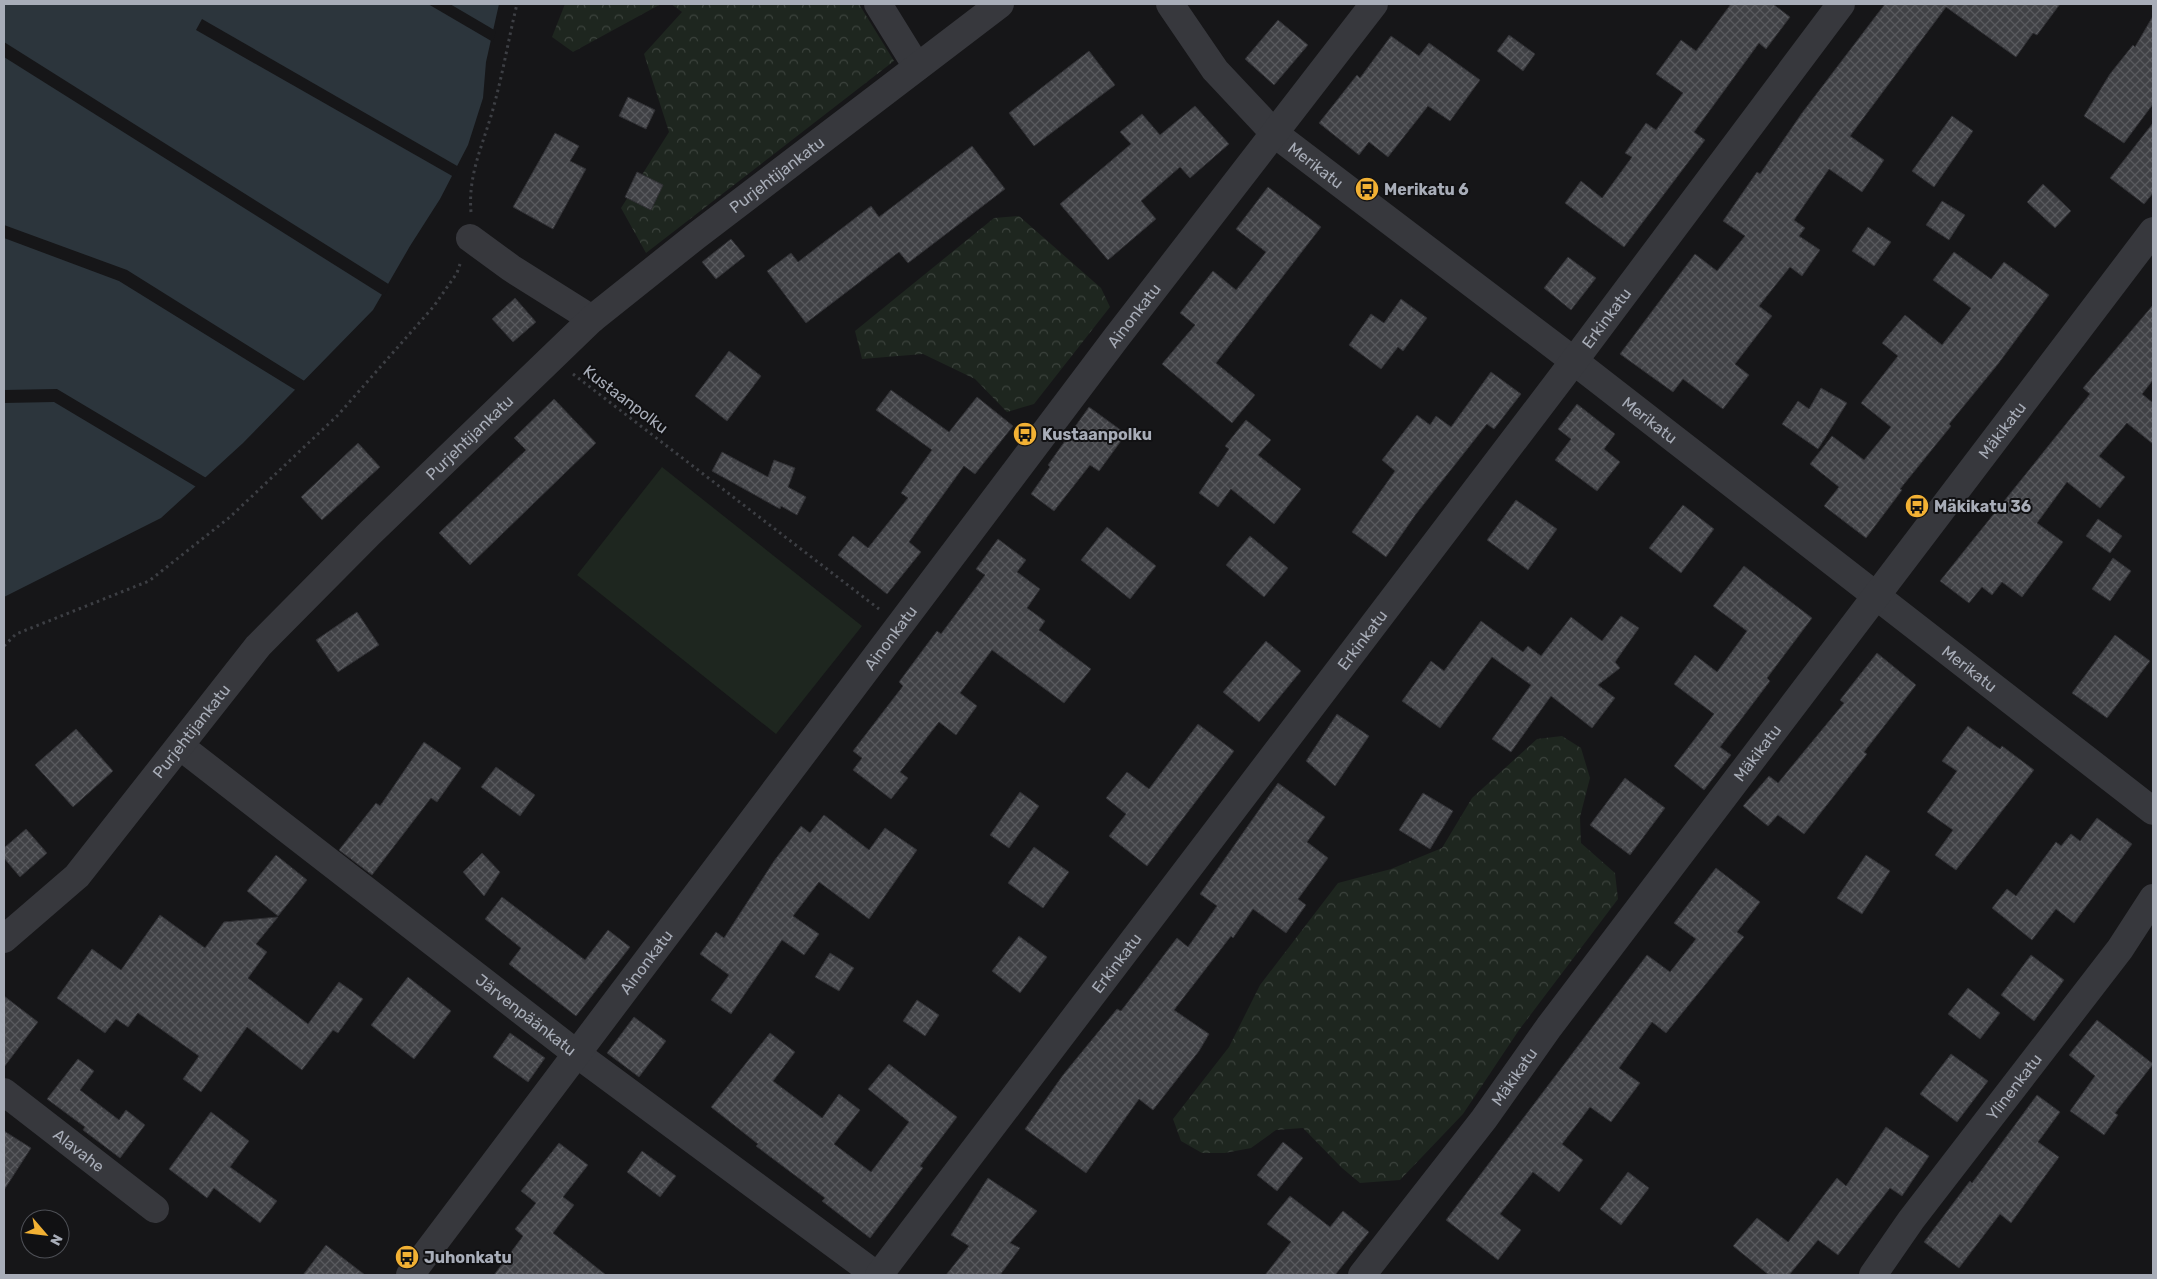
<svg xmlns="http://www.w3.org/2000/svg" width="2157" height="1279" font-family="Rubik,sans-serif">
<defs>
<pattern id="forest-crowns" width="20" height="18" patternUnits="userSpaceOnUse" patternTransform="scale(1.25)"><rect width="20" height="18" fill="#1e261f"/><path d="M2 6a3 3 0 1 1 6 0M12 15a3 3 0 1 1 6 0" fill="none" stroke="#3c433d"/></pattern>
<pattern id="building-cross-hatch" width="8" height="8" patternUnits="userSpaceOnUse" patternTransform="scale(1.25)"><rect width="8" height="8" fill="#404145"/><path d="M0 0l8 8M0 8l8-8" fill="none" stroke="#595a5e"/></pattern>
</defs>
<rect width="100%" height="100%" fill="#161618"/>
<g fill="url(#forest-crowns)">
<polygon points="565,4 661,4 573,52 552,37"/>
<polygon points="671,4 859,4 894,61 646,253 621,208 669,132 644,54 682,12"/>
<polygon points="1019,216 1101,288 1110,307 1034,404 1007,412 975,379 923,354 862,359 855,331 994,218"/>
<polygon points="1562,736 1581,748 1590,778 1580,817 1581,843 1615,873 1618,899 1519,1030 1463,1114 1400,1180 1360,1183 1342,1168 1303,1128 1276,1130 1251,1148 1225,1153 1202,1153 1181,1141 1173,1119 1229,1047 1260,985 1338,883 1391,869 1442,848 1472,798 1537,739"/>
</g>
<polygon fill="#1e261f" points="662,467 862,626 776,734 577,575"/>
<polygon fill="#2c353c" points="4,4 499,4 486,62 483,98 468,145 440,199 410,246 373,310 243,443 161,518 4,597"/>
<g fill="#161618">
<polygon points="428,4 450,4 496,31 493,42"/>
<polygon points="202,19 459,167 454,177 196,30"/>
<polygon points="4,42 390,285 384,296 4,57"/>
<polygon points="4,225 127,270 306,382 297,391 119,281 4,238"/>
<polygon points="57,389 208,479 198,488 54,402 4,403 4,390"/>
</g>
<g fill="url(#building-cross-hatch)" stroke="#303034">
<polygon points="1731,4 1773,4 1790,17 1766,49 1759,43 1694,132 1705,140 1624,247 1565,203 1581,181 1602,198 1632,157 1625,153 1646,123 1656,130 1683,93 1656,74 1681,40 1696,51"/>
<polygon points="1885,4 2060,4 2037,35 2033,33 2016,57 1946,7 1850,136 1884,160 1862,192 1829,169 1794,220 1805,228 1799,236 1820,250 1802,276 1790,267 1759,306 1772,316 1735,364 1749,375 1723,409 1683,379 1673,392 1620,354 1695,254 1717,271 1745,236 1723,221 1757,172 1760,174 1802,113"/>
<polygon points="2153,16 2153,104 2124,143 2084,116 2110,74 2133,45 2135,47"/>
<polygon points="1278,20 1308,45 1274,85 1245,59"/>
<polygon points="1509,35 1535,54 1523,71 1497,51"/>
<polygon points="1391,36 1419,56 1429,43 1480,80 1450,121 1428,106 1388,157 1369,142 1359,155 1319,123 1357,75 1360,78"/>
<polygon points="1089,51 1115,85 1034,146 1009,113"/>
<polygon points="628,97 655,110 646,129 619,116"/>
<polygon points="1195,106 1229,144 1190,178 1180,167 1141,201 1156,219 1108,260 1060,204 1131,144 1120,132 1142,114 1160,135"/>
<polygon points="1952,116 1973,131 1934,187 1912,171"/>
<polygon points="2153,123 2153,193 2144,204 2110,178"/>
<polygon points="555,133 579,146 570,161 586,169 553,229 513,207"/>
<polygon points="972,146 1005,189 908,263 899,252 806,323 767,271 791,253 798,262 871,206 879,217"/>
<polygon points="637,172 663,185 651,210 625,197"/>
<polygon points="2043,184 2071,211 2055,228 2027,202"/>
<polygon points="1268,187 1321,227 1216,363 1255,395 1232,423 1162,364 1195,325 1180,313 1213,271 1236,290 1266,252 1236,229"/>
<polygon points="1942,201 1965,215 1949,240 1926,225"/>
<polygon points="1868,227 1891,242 1874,266 1852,251"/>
<polygon points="731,239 745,256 716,279 702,262"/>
<polygon points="1954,252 1991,279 2004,262 2049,295 1998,364 1949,424 1951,426 1900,489 1902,490 1866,538 1824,506 1839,487 1810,464 1832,436 1864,460 1891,427 1861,403 1898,356 1882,343 1905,315 1942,345 1971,308 1933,280"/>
<polygon points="1568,257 1596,278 1571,310 1544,288"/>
<polygon points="515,298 536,322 513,342 492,319"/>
<polygon points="1401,299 1427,318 1403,351 1398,347 1381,369 1349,345 1371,314 1384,323"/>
<polygon points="2153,305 2153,380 2142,394 2153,403 2153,444 2127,423 2099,456 2125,477 2100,508 2067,482 2037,523 2063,542 2022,597 2002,582 1992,595 1982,587 1969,603 1940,581 2090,394 2083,388"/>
<polygon points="729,351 761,376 727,421 695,396"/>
<polygon points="1491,372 1521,394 1494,429 1487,424 1416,514 1386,557 1352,532 1395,471 1382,460 1417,415 1430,425 1436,416 1451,427"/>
<polygon points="1821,388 1847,403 1818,449 1782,424 1798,401 1809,409"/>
<polygon points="891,390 949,432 977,397 1013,426 975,474 964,466 909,542 921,552 887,594 838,555 853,536 868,548 908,498 901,493 932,450 876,410"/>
<polygon points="554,399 596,443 470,565 439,533 526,450 514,438"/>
<polygon points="1577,404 1615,434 1604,449 1620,462 1597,491 1555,460 1571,439 1558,429"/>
<polygon points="1089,407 1126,434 1099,471 1090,465 1054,511 1031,494 1050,467 1048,465"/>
<polygon points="1246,420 1271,440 1258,455 1301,489 1274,524 1231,489 1218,507 1199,493 1229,449 1225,446"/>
<polygon points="358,443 380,467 322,520 301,497"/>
<polygon points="722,452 768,477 774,460 795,468 788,487 806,497 797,515 781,506 780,509 712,471"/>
<polygon points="1516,500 1557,529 1528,570 1487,540"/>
<polygon points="1683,505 1714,529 1681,573 1649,548"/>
<polygon points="2098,519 2122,536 2110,553 2086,536"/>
<polygon points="1107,527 1156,566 1130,599 1081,560"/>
<polygon points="1250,536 1288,568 1264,597 1226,565"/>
<polygon points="998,539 1026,560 1017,572 1040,589 1027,608 1045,621 1039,630 1091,669 1064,703 992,650 960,693 977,706 956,735 939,722 900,772 908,778 891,799 853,770 862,758 853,751 903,686 899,682 937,631 941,634 985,575 976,569"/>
<polygon points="2113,558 2131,571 2110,601 2092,589"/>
<polygon points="1744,566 1812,618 1767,678 1770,681 1720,747 1731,755 1704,790 1674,766 1714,714 1674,684 1695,655 1717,672 1747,631 1713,606"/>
<polygon points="357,612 379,645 338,672 316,640"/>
<polygon points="1621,616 1639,628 1615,662 1620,668 1598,685 1615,698 1592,728 1551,696 1511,752 1492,739 1531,685 1492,657 1440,728 1402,701 1431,661 1444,671 1481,621 1523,652 1528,646 1541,656 1571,617 1602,641"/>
<polygon points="2115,635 2150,661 2107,718 2072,693"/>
<polygon points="1266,641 1301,671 1259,722 1223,692"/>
<polygon points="1877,653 1916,685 1864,752 1867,754 1804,834 1778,815 1768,826 1743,806 1769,776 1778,783 1844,703 1840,700"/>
<polygon points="1337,714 1369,736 1335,786 1306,761"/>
<polygon points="1198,724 1234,751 1147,866 1109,836 1126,814 1106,798 1127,772 1149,789"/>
<polygon points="1968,726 2000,749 2002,746 2034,770 1956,870 1935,855 1953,830 1927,812 1957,771 1942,761"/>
<polygon points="76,729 113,771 73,807 35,765"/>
<polygon points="424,742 461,768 437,802 431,798 372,875 339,850 376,803 380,806"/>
<polygon points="496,767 535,795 520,816 481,787"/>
<polygon points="1625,778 1665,808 1630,855 1590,825"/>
<polygon points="1278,783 1325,817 1307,842 1328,858 1298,899 1306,905 1286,933 1253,909 1233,938 1231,936 1174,1010 1209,1034 1199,1051 1153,1110 1139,1099 1086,1173 1025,1129 1063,1075 1117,1009 1121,1011 1177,938 1188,947 1217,906 1200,894"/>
<polygon points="1020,792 1039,806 1009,848 990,835"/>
<polygon points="1423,793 1453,811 1430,849 1399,830"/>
<polygon points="824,815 869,850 885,828 917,850 869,919 819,882 793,916 819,934 804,955 782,940 731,1014 711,1000 729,975 700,954 716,932 724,938 774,861 801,826 810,833"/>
<polygon points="2097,818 2132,844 2074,923 2056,909 2032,940 1992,908 2007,889 2016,896 2056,842 2061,846 2071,834 2080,841"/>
<polygon points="26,829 47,853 20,877 4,858 4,848"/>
<polygon points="1034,847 1069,872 1043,908 1008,883"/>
<polygon points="482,853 500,872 484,896 463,872"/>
<polygon points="276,855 307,880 278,916 247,891"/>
<polygon points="1866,855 1890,871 1862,914 1837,898"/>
<polygon points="1716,868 1760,902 1737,932 1744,937 1666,1033 1652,1022 1619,1068 1640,1083 1611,1122 1590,1107 1562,1144 1583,1160 1559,1192 1533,1172 1500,1214 1521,1230 1498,1260 1446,1220 1647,955 1670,972 1696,939 1674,923"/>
<polygon points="502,897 585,960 608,930 630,947 576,1016 509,964 521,948 485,919"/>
<polygon points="160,915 205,948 224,922 278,917 256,944 267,952 248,978 308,1024 339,982 363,999 338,1033 333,1030 302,1070 247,1027 201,1092 183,1079 199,1056 138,1013 128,1027 116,1019 105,1033 57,998 92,949 121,970"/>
<polygon points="1019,936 1047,957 1020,993 992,971"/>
<polygon points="830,953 854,968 839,991 815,977"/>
<polygon points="2031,955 2064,980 2034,1021 2001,995"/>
<polygon points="408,977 451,1011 414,1059 371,1025"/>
<polygon points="1968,988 2000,1013 1980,1039 1948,1014"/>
<polygon points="4,996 38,1022 4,1067"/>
<polygon points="917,1000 939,1015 925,1036 903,1021"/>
<polygon points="634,1017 666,1041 639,1077 607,1053"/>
<polygon points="2097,1020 2153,1064 2115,1113 2118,1115 2104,1135 2070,1111 2095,1076 2069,1055"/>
<polygon points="510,1033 545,1058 528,1082 493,1057"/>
<polygon points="770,1033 795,1052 773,1081 822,1118 839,1094 860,1110 834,1144 871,1172 909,1122 868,1089 889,1064 957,1117 920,1166 923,1168 870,1238 822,1201 825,1198 756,1146 758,1144 711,1107"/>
<polygon points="1951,1054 1988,1081 1957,1122 1920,1094"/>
<polygon points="78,1059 94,1071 80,1090 119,1120 126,1110 145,1125 120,1158 83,1130 85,1127 47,1099"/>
<polygon points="2037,1095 2060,1112 2038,1142 2059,1157 2011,1223 2000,1214 1959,1268 1924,1242 1970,1181 1972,1183"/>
<polygon points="211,1112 249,1141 230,1167 277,1201 260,1223 214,1188 207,1198 169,1169"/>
<polygon points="1886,1127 1929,1156 1902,1196 1890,1188 1838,1255 1818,1240 1789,1275 1769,1275 1733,1246 1757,1218 1788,1242 1837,1178 1846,1186"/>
<polygon points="4,1131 31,1148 4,1190"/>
<polygon points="1283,1142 1303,1158 1277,1191 1257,1175"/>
<polygon points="559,1143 588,1165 563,1197 574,1205 553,1233 606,1275 494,1275 523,1236 515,1229 536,1203 521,1191"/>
<polygon points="642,1151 676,1176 660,1197 627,1172"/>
<polygon points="1628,1172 1649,1188 1621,1225 1600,1209"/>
<polygon points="988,1178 1037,1211 1010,1243 1020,1248 1000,1275 946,1275 969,1246 951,1235"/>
<polygon points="1290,1196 1330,1227 1343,1211 1369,1232 1335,1275 1265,1275 1291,1242 1267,1224"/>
<polygon points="326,1245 365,1275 303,1275"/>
</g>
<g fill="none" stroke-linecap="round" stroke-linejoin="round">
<g stroke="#3d3f44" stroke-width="3" stroke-dasharray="2.5 4" stroke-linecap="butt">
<path d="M 471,212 C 468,177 481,149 491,116 C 502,79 508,41 517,4"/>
<polyline points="573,374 879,609"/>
<polyline points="4,646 16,634 149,581 230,517 338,415 434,306 457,273 460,264"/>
</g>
<g stroke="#37383d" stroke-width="28">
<polyline points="878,4 917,67"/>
<path id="s1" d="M 1170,4 L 1215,70 L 1275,134 L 1574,361 L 2153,811"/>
<polyline points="470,238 511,268 592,319"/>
<path id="s2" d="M 180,746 L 577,1054 L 876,1275"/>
<path id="s3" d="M 4,939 L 77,876 L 258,646 L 370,533 L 592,319 L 696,236 L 1000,4"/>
<path id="s4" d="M 4,1092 L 155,1209"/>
<path id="s5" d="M 410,1275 L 1116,338 L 1374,4"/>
<path id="s6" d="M 879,1275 L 1574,361 L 1841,4"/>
<path id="s7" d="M 1362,1275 L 1484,1119 L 1549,1027 L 2153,231"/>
<path id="s8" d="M 1873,1275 L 1911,1220 L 2120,949 L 2153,898"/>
</g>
</g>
<defs>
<g id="bus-disc" transform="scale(1.25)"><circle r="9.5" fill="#f2b134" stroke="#111113"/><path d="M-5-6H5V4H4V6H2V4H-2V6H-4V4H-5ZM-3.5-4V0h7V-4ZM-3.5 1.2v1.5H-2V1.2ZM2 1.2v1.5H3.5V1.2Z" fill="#111"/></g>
</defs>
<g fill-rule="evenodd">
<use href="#bus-disc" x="1367" y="189"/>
<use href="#bus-disc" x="1025" y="434"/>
<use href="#bus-disc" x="1917" y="506"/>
<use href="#bus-disc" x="407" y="1257"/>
</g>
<g text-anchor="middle" stroke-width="4" stroke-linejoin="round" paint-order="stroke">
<g font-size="16" fill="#a8adb8" stroke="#111113">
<text dy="6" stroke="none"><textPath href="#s1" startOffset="219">Merikatu</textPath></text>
<text dy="6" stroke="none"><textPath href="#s3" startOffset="1091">Purjehtijankatu</textPath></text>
<text dy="6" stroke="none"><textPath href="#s5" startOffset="1202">Ainonkatu</textPath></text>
<text dy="6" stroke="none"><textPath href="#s6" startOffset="1202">Erkinkatu</textPath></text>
<text transform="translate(626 399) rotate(37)" y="6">Kustaanpolku</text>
<text dy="6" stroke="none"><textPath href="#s1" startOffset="639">Merikatu</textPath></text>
<text dy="6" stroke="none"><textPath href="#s7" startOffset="1060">Mäkikatu</textPath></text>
<text dy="6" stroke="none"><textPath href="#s3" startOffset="686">Purjehtijankatu</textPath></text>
<text dy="6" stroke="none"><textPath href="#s5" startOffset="798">Ainonkatu</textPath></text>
<text dy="6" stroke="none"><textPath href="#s6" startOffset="798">Erkinkatu</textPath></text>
<text dy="6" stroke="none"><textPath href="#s1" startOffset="1044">Merikatu</textPath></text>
<text dy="6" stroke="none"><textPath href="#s3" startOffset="281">Purjehtijankatu</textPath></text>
<text dy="6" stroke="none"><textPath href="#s7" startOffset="655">Mäkikatu</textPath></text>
<text dy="6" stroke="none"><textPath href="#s5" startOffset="392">Ainonkatu</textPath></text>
<text dy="6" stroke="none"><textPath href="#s6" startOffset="392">Erkinkatu</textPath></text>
<text dy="6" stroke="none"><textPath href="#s2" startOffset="438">Järvenpäänkatu</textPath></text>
<text dy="6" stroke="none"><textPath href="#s7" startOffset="250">Mäkikatu</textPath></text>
<text dy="6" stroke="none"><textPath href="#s8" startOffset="235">Ylinenkatu</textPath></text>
<text dy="6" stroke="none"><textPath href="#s4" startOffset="95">Alavahe</textPath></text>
</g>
<g font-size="16" font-weight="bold" fill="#a8adb8" stroke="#111113" text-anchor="start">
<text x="1384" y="195">Merikatu 6</text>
<text x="1042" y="440">Kustaanpolku</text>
<text x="1934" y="512">Mäkikatu 36</text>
<text x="424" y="1263">Juhonkatu</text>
</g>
</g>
<rect width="2157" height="1279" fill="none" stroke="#a8adb8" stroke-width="10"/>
<g transform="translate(45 1234) rotate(118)"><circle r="24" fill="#111113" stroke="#4d4f55"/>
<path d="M0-4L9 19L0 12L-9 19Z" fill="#f2b134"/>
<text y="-8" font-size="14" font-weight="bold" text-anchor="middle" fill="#a8adb8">N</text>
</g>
</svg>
